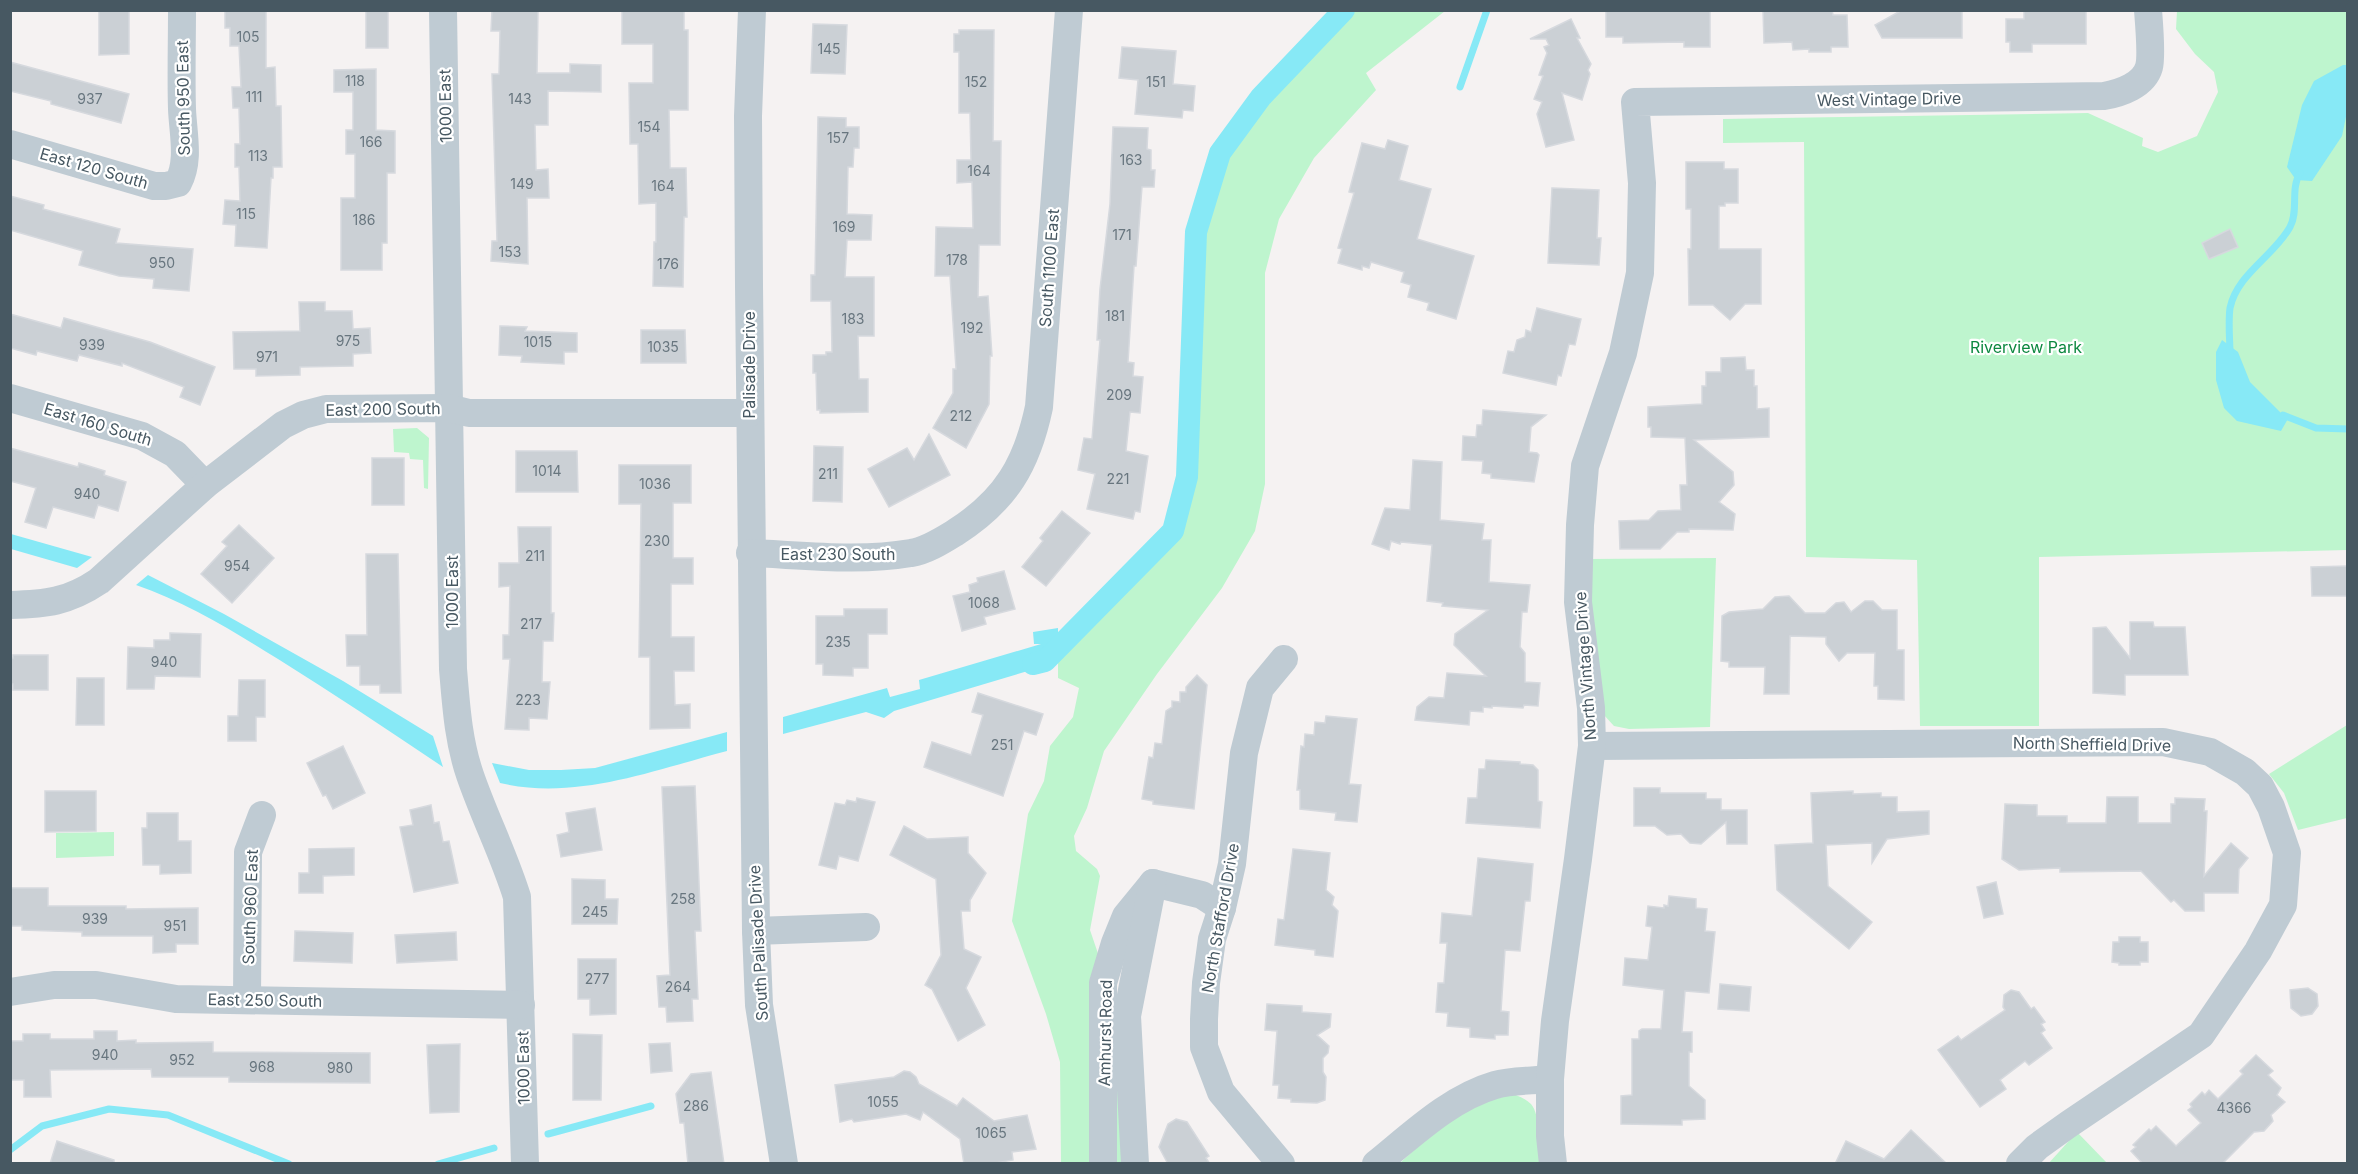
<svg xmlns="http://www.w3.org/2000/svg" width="2358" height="1174" font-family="Inter,sans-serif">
<rect width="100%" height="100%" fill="#f5f2f2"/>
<g fill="#bef5ce">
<polygon points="1351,11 1445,11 1366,73 1376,90 1314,158 1279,219 1265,273 1265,484 1255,531 1222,588 1157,674 1104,751 1087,808 1074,836 1076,851 1097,869 1100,876 1090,930 1124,1030 1127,1163 1061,1163 1060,1062 1046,1014 1012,921 1028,814 1044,781 1050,746 1073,717 1079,688 1058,678 1058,657 1164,549 1187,502 1202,234 1223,162 1249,121"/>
<polygon points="2177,11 2347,11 2347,550 2039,557 2039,726 1920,726 1917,560 1806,557 1804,142 1723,143 1723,119 2088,113 2143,138 2142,146 2158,152 2197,136 2218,92 2214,72 2195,54 2176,29"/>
<polygon points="417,428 429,438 428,489 424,488 423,460 410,459 409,453 394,452 393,429"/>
<polygon points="1716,558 1710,727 1629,729 1614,726 1604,715 1588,587 1590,559"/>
<polygon points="2347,725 2347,818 2298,830 2284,793 2269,774"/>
<polygon points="114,832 114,856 56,858 56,833"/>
<path d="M 1505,1092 C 1514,1094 1524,1097 1531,1104 C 1540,1114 1541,1149 1543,1163 L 1399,1164 L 1459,1108 Z"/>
<polygon points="2077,1132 2107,1163 2048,1164"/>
</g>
<g fill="#87e9f6">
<polygon points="2343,65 2347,65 2347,112 2342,136 2312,181 2296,180 2287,167 2302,105 2314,81"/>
<polygon points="2222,340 2238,352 2250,382 2282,414 2289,417 2281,431 2237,421 2224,408 2216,380 2216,352"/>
<polygon points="10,534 11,534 92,557 77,568 11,549"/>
<path d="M 148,575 L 224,614 L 343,681 L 433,736 L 443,767 C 388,730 334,694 278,659 C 233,631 186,602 136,585 Z"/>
<polygon points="1058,628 1058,657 1038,668 894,711 884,718 866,712 783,734 783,717 887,688 890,697 920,689 919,680 1041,644 1034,644 1033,632"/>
<path d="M 727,732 L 727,751 C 654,770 576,801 500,783 L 492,763 L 529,770 L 561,770 L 595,768 Z"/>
</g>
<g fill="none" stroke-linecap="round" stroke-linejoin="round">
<g stroke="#87e9f6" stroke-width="7">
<polyline points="1460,87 1487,10"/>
<path d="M 2230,355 C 2230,340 2228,323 2230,308 C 2237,274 2274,256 2290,227 C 2299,211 2290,189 2300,173"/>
<polyline points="2283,415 2316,428 2348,429"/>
<polyline points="548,1134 651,1106"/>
<polyline points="10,1150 42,1126 109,1109 168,1115 289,1164"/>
<polyline points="438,1164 494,1148"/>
</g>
<polyline stroke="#87e9f6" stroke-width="22" points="1033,664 1045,661 1173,531 1187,477 1196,232 1220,153 1261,97 1344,10"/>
</g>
<g fill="#cbd0d5" stroke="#d6d9de" stroke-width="1.5">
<polygon points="99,10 129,10 129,54 99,55"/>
<polygon points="225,10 266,10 266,68 275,67 276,106 281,106 282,167 273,167 273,178 271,178 267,248 235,246 236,225 223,224 225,200 240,201 239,167 235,167 235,144 240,144 239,108 233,108 232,87 241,87 239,46 230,46 230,28 225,28"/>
<rect x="366" y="10" width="22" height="38"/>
<polygon points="492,10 538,10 537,73 570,73 570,64 601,65 601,92 548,91 548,125 535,125 536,170 548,169 549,198 527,198 528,264 491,261 492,241 497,241 492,74 499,74 500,31 491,31"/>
<polygon points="1606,10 1710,10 1710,47 1684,47 1684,42 1623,43 1623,37 1606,37"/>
<polygon points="1763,10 1832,10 1833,15 1847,15 1848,47 1831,47 1831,52 1809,52 1809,49 1793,50 1792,42 1764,43"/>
<polygon points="1902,10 1962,10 1962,38 1882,38 1875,25"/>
<polygon points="2024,10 2086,10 2086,44 2032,44 2032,52 2010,52 2010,42 2006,42 2006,19 2024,19"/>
<polygon points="622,11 684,11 684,30 688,30 688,110 669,110 670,168 686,168 687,217 684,217 683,287 653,286 654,242 656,242 656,203 639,204 638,144 630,144 629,83 653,83 653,44 622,44"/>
<polygon points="1571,19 1580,38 1577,38 1591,64 1588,70 1590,74 1582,100 1562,93 1574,140 1546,147 1537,114 1542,102 1534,99 1543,76 1539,75 1547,53 1544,47 1549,45 1546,39 1530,39"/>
<polygon points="813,24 847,25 845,74 811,73"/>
<polygon points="959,30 994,30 993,141 1001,141 1000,245 979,245 978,297 988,296 992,356 990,356 989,404 966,448 933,428 953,393 953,369 956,369 950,276 935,276 936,227 973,228 972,182 957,183 957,160 971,160 970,113 959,113 959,52 954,52 954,34 959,34"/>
<polygon points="1122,47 1176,51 1173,84 1195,86 1193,111 1183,110 1182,118 1135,114 1138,80 1119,78"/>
<polygon points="10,62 129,94 121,123 51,104 51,101 10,91"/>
<polygon points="376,69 376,130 395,131 395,173 387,173 387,243 382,243 382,270 341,270 341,198 355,198 355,154 346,154 346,130 353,130 353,92 334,92 334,70"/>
<polygon points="818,117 846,118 846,127 859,127 859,148 854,148 853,167 848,167 847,214 872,215 871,240 847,240 845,277 874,277 874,336 858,336 859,379 868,379 868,412 820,413 820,410 817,410 816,373 813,373 813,355 826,355 826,352 832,352 831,301 811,301 811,275 815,275"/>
<polygon points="1113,127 1148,128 1147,149 1151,150 1151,170 1155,170 1154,187 1142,187 1136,266 1134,266 1128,362 1134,363 1133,376 1143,377 1140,413 1130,412 1126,451 1148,456 1140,512 1135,511 1133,519 1087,509 1095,474 1078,470 1084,438 1092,439 1100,340 1097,340 1100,289 1110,204"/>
<polygon points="1388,140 1408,146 1399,180 1431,189 1417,239 1474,256 1456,319 1427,310 1429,303 1408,297 1411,285 1401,282 1404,272 1371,262 1369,268 1362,266 1362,270 1338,263 1342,249 1338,248 1354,193 1349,192 1362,143 1385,149"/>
<polygon points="1686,162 1724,162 1724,169 1738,169 1738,203 1725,203 1725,206 1719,206 1719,249 1761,249 1761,304 1745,304 1730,320 1713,305 1689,305 1688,249 1691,249 1691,209 1686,209"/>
<polygon points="1552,188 1599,190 1597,238 1601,238 1599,265 1548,263"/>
<polygon points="10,196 44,205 43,209 120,229 116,243 193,249 189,291 153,288 154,279 119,276 79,265 83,251 10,230"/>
<polygon points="2230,229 2238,247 2209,259 2202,243"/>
<polygon points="299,302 325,302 325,311 352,311 353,329 370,328 371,353 353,354 353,366 300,367 300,375 256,376 256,369 234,369 233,332 300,331"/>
<polygon points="1537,308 1581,319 1575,345 1569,344 1561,376 1558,375 1556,385 1503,373 1508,351 1514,352 1517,340 1525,337 1526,330 1531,332"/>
<polygon points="10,314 61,328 64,318 150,342 215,367 200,405 180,397 184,387 122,363 122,366 79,355 77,361 37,351 36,355 10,348"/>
<polygon points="500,326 527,327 525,331 577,333 577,352 564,352 564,364 521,362 522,356 499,355"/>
<polygon points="641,330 685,330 686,363 641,363"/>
<polygon points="1745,357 1746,370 1754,370 1754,386 1757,386 1757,409 1769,408 1769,437 1694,440 1733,472 1734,485 1719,502 1735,514 1733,530 1689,529 1689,532 1677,532 1660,549 1620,549 1619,521 1649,520 1658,511 1681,510 1680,485 1687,485 1685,438 1651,437 1651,427 1648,427 1648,407 1702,404 1702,386 1706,386 1706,372 1721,372 1721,358"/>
<polygon points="1483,410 1546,415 1531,427 1529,452 1537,453 1539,455 1534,482 1491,478 1491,474 1482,473 1483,461 1462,460 1463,436 1476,437 1477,425 1482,425"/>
<polygon points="929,434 950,475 889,507 868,469 907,448 914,460"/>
<polygon points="814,446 843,447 842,502 813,501"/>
<polygon points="10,448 78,467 79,463 105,471 104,475 126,482 118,511 98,505 94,518 53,507 46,528 25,522 36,488 10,481"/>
<polygon points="516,451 577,451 578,492 516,492"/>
<rect x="372" y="458" width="32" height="47"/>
<polygon points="1413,460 1442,462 1440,520 1484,524 1482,540 1491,540 1489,582 1530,585 1527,612 1522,612 1520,647 1525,653 1525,682 1540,683 1538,706 1524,705 1523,708 1492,706 1492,708 1483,707 1483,712 1470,711 1469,725 1415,720 1417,707 1429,697 1444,698 1447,673 1486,676 1454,645 1455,634 1488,610 1442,606 1443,603 1427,601 1432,545 1401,542 1400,544 1391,541 1389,550 1372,544 1385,508 1410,510"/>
<polygon points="619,465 691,465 691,503 673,503 673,558 693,558 693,584 671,584 671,637 694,637 694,671 674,671 675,705 690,704 690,728 650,729 650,657 639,657 641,504 619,504"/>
<polygon points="1062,511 1090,533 1046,586 1022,567 1043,541 1040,538"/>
<polygon points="239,525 274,558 232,603 201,574 227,546 222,542"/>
<polygon points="518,527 551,527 551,613 554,613 553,641 543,641 542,682 550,682 547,719 529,718 529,730 505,729 510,659 503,659 503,635 509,635 510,586 499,587 499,563 519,563"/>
<polygon points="366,554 398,554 401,693 380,693 380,685 360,685 360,666 347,666 346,635 367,635"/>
<polygon points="2348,566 2348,596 2312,596 2311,567"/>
<polygon points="1004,571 1015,609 984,617 986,624 962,631 953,596 970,592 969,585 978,582 977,578"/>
<polygon points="1789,596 1805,613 1825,613 1836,603 1844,602 1851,612 1865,601 1873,601 1882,610 1897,610 1897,650 1904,650 1904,700 1878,699 1878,686 1874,686 1875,653 1847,653 1839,661 1826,644 1826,637 1790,636 1789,694 1764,694 1765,667 1729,667 1729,662 1721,661 1722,616 1729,612 1763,609 1775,597"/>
<polygon points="844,609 887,609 887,634 868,634 868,668 853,668 853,676 823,675 823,664 816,664 816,616 844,616"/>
<polygon points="2130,622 2153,622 2154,627 2185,627 2188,675 2125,675 2125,695 2093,693 2093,628 2106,627 2130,658"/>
<polygon points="170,633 201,634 200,677 155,676 154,689 127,689 128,647 154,648 154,640 170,640"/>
<polygon points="13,655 48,655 48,690 13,690 13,684 10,684 10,658 13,658"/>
<polygon points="1197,675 1207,685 1194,809 1153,804 1153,801 1142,799 1149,757 1153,758 1155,743 1162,744 1166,711 1172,707 1172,701 1180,702 1180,692 1186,692 1186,687"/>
<polygon points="77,678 104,678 104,725 76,725"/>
<polygon points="239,680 265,680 265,717 256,717 256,741 228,741 228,716 238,716"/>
<polygon points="978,693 1043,714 1036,735 1024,731 1003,796 924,767 932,742 971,755 983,715 972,712"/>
<polygon points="1326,716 1357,719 1349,784 1361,785 1357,822 1335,820 1336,813 1300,809 1300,790 1297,790 1301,746 1304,747 1305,734 1314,735 1315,722 1325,723"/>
<polygon points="343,746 365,793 333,809 326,795 323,796 307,763"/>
<polygon points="1486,760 1520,762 1520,764 1533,765 1538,770 1538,801 1542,802 1540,828 1466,823 1468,798 1477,798 1479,769 1485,769"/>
<polygon points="695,786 701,931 695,931 698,999 692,999 693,1021 667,1022 666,1007 659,1007 657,976 670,975 662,787"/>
<polygon points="1634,788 1660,788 1660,793 1706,793 1706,799 1721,799 1721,810 1747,810 1747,844 1727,844 1726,822 1701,844 1690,843 1681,834 1667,835 1655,826 1634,826"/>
<polygon points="45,791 96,791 96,831 45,832"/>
<polygon points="1853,791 1853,794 1881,793 1881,797 1897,797 1897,812 1929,811 1929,834 1887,839 1872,863 1872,843 1826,845 1828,886 1872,922 1849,949 1777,890 1775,845 1813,843 1811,793"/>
<polygon points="2107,797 2138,797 2138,823 2171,823 2171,804 2175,804 2175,798 2205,799 2204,811 2207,811 2204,876 2231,843 2248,858 2239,869 2238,893 2204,893 2204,911 2185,911 2174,900 2171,902 2141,871 2060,872 2060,868 2019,870 2002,859 2005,804 2037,805 2037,816 2067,816 2067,823 2106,823"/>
<polygon points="857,798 875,802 858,861 839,856 836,869 819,865 835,803 845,805 847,800 856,802"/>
<polygon points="431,805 434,823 439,822 443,842 449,841 458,883 414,892 400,827 413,825 410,810"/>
<polygon points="595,808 602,850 561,857 557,835 569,832 566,813"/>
<polygon points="147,813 178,813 178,841 191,841 191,873 160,874 160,865 143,865 142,828 147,828"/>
<polygon points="904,826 927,839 968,837 968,853 986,873 970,900 970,911 961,911 964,949 981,957 966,988 985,1025 958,1041 932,989 925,985 941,955 936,879 890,855"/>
<polygon points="354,848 354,875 323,876 323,893 299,893 299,873 309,873 309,849"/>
<polygon points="1293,849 1330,853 1326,890 1334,897 1332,905 1338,911 1333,957 1315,955 1315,950 1275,945 1278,919 1284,920"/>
<polygon points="1478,858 1533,864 1530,901 1525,901 1520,951 1505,950 1501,1011 1509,1012 1508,1035 1495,1035 1495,1039 1470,1037 1470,1028 1447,1026 1448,1013 1436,1012 1438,983 1444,983 1447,943 1440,943 1442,913 1472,916"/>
<polygon points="572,879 605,880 605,899 618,899 617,924 572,924"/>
<polygon points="1996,882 2003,914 1984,918 1977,887"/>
<polygon points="10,888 48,888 48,906 126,906 126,909 198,908 198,944 176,944 176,952 153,953 153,936 82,936 82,932 22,930 22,926 10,926"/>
<polygon points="1669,896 1696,899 1696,908 1707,909 1705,931 1715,932 1709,993 1685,991 1682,1032 1692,1032 1692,1052 1689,1052 1689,1086 1705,1100 1705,1119 1682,1120 1682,1125 1621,1124 1621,1096 1632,1095 1632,1039 1639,1039 1639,1031 1642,1029 1661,1029 1664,990 1623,985 1625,958 1648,960 1652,927 1646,926 1648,906 1664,908 1664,905 1668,906"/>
<polygon points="295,931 353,933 352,963 294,961"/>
<polygon points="456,932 457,960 397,963 395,935"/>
<polygon points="2119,937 2140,937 2140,942 2148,942 2148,962 2140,962 2140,965 2119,965 2119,963 2112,962 2113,942 2119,942"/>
<polygon points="578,959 616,959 616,1014 590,1015 590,999 578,999"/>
<polygon points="1720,984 1751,987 1749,1011 1718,1009"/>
<polygon points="2308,988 2317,994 2318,1006 2312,1014 2301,1016 2291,1008 2290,990"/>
<polygon points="2011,990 2019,992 2031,1009 2034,1007 2045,1022 2041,1024 2045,1030 2041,1033 2052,1048 2029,1065 2025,1061 2000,1080 2006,1089 1980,1107 1938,1050 1958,1036 1961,1040 2005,1010 2003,1007 2004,995"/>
<polygon points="1267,1004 1302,1006 1302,1012 1331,1014 1330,1027 1317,1035 1329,1046 1328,1053 1323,1058 1323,1072 1326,1077 1325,1100 1317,1103 1291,1102 1291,1099 1278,1098 1279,1085 1273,1085 1277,1031 1265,1030"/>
<polygon points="94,1031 117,1031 117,1041 136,1040 136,1043 213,1042 213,1052 370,1053 370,1083 229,1082 229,1077 152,1077 151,1069 50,1070 51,1097 24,1097 24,1080 10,1080 10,1041 23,1041 23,1034 50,1034 50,1039 94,1039"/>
<polygon points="573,1034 602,1035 601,1100 573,1100"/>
<polygon points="670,1043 672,1071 651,1073 649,1044"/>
<polygon points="460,1044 459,1112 430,1113 427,1045"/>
<polygon points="2256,1055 2273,1071 2268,1075 2281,1088 2277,1095 2285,1102 2271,1115 2273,1121 2264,1131 2254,1132 2222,1164 2143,1164 2131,1151 2136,1147 2133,1145 2149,1129 2151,1131 2156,1126 2176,1146 2201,1123 2188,1110 2192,1107 2190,1104 2202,1092 2205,1095 2209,1090 2218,1099 2243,1074 2240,1071"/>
<polygon points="904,1071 910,1072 916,1077 919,1084 957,1106 963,1098 994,1121 1027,1115 1036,1149 1012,1152 1013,1160 990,1164 964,1164 960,1139 923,1112 920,1120 906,1114 854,1122 852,1119 840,1122 835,1085 894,1077"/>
<polygon points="711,1072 724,1164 688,1164 684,1123 680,1123 676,1094 691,1074"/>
<polygon points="1176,1119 1187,1122 1209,1156 1206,1158 1210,1164 1168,1164 1159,1147 1168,1124"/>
<polygon points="1911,1130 1947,1164 1835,1164 1846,1141 1884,1159"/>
<polygon points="57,1141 114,1160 114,1164 50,1164"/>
</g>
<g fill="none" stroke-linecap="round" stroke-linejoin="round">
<g stroke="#bfcbd3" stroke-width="28">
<path d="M 443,10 L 453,669 C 456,704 458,740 470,775 C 484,816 504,855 517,897 L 525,1164"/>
<polyline points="752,10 748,116 749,286 756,931 759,1005 784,1164"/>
<path d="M 10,144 L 154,186 L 166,186 L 178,183 C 190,161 183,134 182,109 C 181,76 182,43 182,10"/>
<polyline points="10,398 142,436 175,454 205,485"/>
<path d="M 750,553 C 802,555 859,562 911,553 C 926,551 943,540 956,532 C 1006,500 1027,464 1039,407 L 1069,10"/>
<path d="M 10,605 C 46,604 68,602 99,581 L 205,485 L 283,425 L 303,415 L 326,409 L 449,408 L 469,413 L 749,413"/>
<polyline points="1592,746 2163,742 2210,752 2245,772 2260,786 2271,807 2287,853 2283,905 2258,951 2201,1035 2069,1124 2037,1147 2020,1164"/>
<polyline points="1153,883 1202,895 1222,908"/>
<polyline points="756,931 866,927"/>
<polyline points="10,992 54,985 96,985 176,999 521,1005"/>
<polyline points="247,1000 248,852 262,815"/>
<polyline points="1103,1164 1103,983 1115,943 1126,916 1153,883"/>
<polyline points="1135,1164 1127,1016 1152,888"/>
<polyline points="1281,1164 1221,1092 1204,1047 1204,1019 1206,983 1212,939 1222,908 1232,864 1244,753 1260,688 1284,659"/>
<path d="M 1376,1164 C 1412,1135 1450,1098 1495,1085 C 1512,1080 1533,1081 1550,1079"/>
<path d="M 1553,1164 L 1550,1136 L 1550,1079 L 1555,1021 L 1578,859 L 1592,746 L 1591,708 L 1578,602 L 1580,525 L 1585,466 L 1623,353 L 1640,273 L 1642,183 L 1635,102 L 2104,96 C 2121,93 2144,85 2149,67 C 2152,56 2149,23 2148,10"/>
</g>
</g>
<g text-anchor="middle" stroke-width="4.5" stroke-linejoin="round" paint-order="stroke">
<g font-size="14" fill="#68767f">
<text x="248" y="42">105</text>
<text x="829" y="54">145</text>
<text x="355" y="86">118</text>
<text x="976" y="87">152</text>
<text x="1156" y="87">151</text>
<text x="254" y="102">111</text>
<text x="90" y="104">937</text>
<text x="520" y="104">143</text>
<text x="649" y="132">154</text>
<text x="838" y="143">157</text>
<text x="371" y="147">166</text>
<text x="258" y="161">113</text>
<text x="1131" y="165">163</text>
<text x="979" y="176">164</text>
<text x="522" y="189">149</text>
<text x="663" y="191">164</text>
<text x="246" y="219">115</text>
<text x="364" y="225">186</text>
<text x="844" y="232">169</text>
<text x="1122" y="240">171</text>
<text x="510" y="257">153</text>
<text x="957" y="265">178</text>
<text x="162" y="268">950</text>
<text x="668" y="269">176</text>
<text x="1115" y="321">181</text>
<text x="853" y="324">183</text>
<text x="972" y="333">192</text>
<text x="348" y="346">975</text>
<text x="538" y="347">1015</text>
<text x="92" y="350">939</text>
<text x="663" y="352">1035</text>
<text x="267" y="362">971</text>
<text x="1119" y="400">209</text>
<text x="961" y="421">212</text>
<text x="547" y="476">1014</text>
<text x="828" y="479">211</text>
<text x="1118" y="484">221</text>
<text x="655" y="489">1036</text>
<text x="87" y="499">940</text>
<text x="657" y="546">230</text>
<text x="535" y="561">211</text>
<text x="237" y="571">954</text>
<text x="984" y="608">1068</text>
<text x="531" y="629">217</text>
<text x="838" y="647">235</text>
<text x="164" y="667">940</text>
<text x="528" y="705">223</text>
<text x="1002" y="750">251</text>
<text x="683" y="904">258</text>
<text x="595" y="917">245</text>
<text x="95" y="924">939</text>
<text x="175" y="931">951</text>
<text x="597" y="984">277</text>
<text x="678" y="992">264</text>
<text x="105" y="1060">940</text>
<text x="182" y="1065">952</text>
<text x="262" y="1072">968</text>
<text x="340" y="1073">980</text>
<text x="883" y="1107">1055</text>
<text x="696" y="1111">286</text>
<text x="2234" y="1113">4366</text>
<text x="991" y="1138">1065</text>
</g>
<g font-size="16" fill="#475862" stroke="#fff">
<text transform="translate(183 98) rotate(-91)" y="6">South 950 East</text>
<text transform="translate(1889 99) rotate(-1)" y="6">West Vintage Drive</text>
<text transform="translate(445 106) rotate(-91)" y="6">1000 East</text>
<text transform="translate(94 168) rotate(16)" y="6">East 120 South</text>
<text transform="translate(1049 268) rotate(-86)" y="6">South 1100 East</text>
<text transform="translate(749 365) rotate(-90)" y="6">Palisade Drive</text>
<text transform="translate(383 409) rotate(-1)" y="6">East 200 South</text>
<text transform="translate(98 424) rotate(17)" y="6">East 160 South</text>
<text x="838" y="560">East 230 South</text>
<text transform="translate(452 592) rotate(-90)" y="6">1000 East</text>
<text transform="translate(1585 666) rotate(-94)" y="6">North Vintage Drive</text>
<text transform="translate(2092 744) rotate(1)" y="6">North Sheffield Drive</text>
<text transform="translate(250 907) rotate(-88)" y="6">South 960 East</text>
<text transform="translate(1220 918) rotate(-80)" y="6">North Stafford Drive</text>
<text transform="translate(758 943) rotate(-93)" y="6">South Palisade Drive</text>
<text transform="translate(265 1000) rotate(1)" y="6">East 250 South</text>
<text transform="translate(1105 1033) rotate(-89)" y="6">Amhurst Road</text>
<text transform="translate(523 1068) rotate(-91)" y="6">1000 East</text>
</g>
<g font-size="16" fill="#0d8840" stroke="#fff">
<text x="2026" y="353">Riverview Park</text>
</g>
</g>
<rect width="2358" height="1174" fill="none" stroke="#475862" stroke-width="24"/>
</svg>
